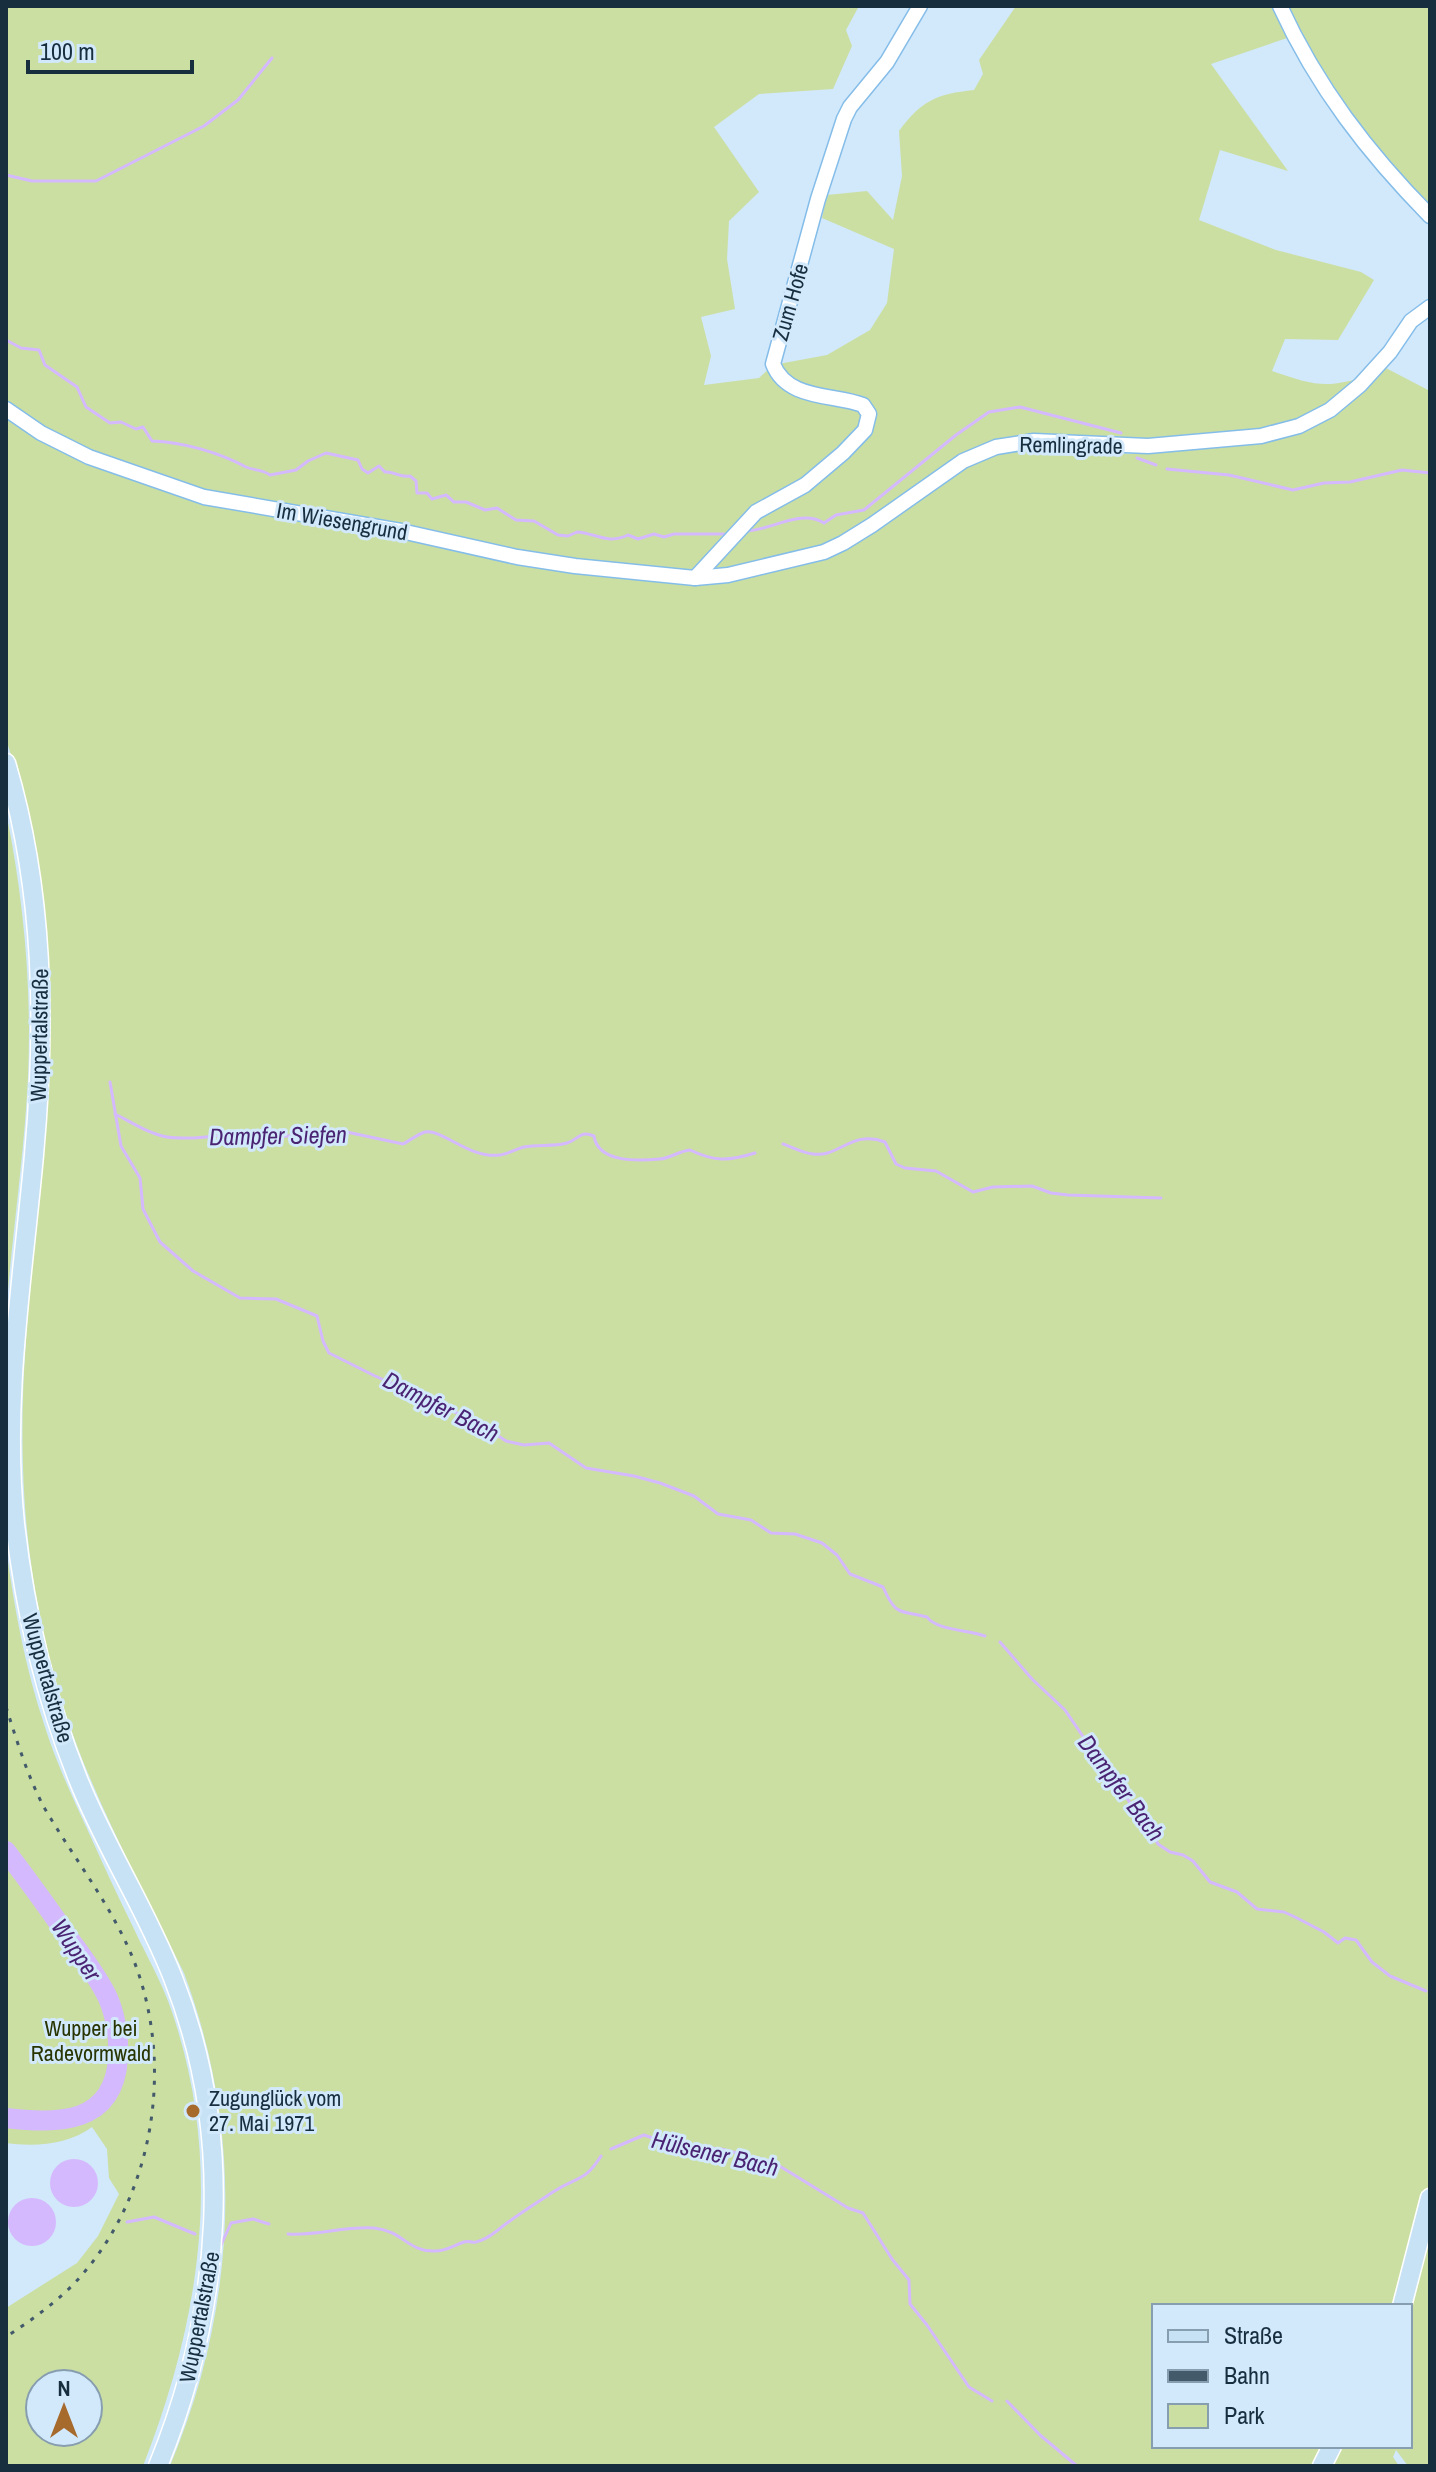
<svg xmlns="http://www.w3.org/2000/svg" width="1436" height="2472" font-family="'Archivo Narrow',sans-serif">
<rect width="100%" height="100%" fill="#d2e8fb"/>
<g fill="#cbdfa3" fill-rule="evenodd">
<path d="M 6,6 L 859,6 L 846,30 L 852,46 L 833,89 L 759,94 L 714,127 L 759,192 L 729,221 L 727,259 L 735,309 L 701,317 L 711,356 L 704,385 L 759,378 L 773,365 L 827,355 L 870,330 L 887,303 L 894,249 L 822,218 L 827,195 L 867,191 L 893,220 L 902,176 L 899,131 C 922,100 937,94 974,90 L 983,74 L 979,60 L 1016,6 L 1280,6 L 1293,36 L 1211,64 L 1288,171 L 1220,150 L 1199,220 L 1276,250 L 1361,272 L 1374,280 L 1338,340 L 1285,339 L 1272,371 C 1316,386 1326,389 1371,375 L 1354,392 L 1382,366 L 1430,391 L 1430,2466 L 1408,2466 L 1396,2450 L 1393,2457 L 1399,2466 L 1328,2466 L 1335,2450 L 1326,2446 L 1410,2446 L 1410,2306 L 1154,2306 L 1154,2446 L 1324,2446 L 1315,2466 L 170,2466 C 237,2306 245,2136 184,1973 C 152,1908 118,1844 90,1778 C 48,1679 26,1574 23,1467 C 18,1325 47,1183 49,1041 C 50,938 38,837 6,739 L 6,411 L 40,434 L 88,460 L 166,490 L 203,499 L 400,535 L 526,563 L 694,579 L 728,577 L 744,573 L 695,578 L 575,566 L 517,557 L 401,531 L 204,497 L 89,457 L 41,433 L 6,409 ZM 1034,441 L 1144,446 L 1132,448 L 1133,454 L 1038,449 L 988,452 L 964,463 L 875,528 L 824,554 L 770,566 L 824,552 L 843,543 L 981,452 Z"/>
<polygon points="1285,6 1430,6 1430,212 1335,98"/>
<path d="M 6,812 C 24,900 32,989 28,1078 C 24,1157 12,1236 6,1314 Z"/>
<path d="M 6,1547 C 14,1607 25,1667 44,1724 C 55,1760 72,1796 88,1831 C 103,1864 118,1897 134,1929 C 147,1957 162,1982 172,2012 C 224,2165 201,2319 143,2466 L 6,2466 L 6,2308 L 77,2263 L 98,2236 L 119,2194 L 109,2178 L 107,2149 L 92,2127 C 68,2145 35,2147 6,2143 ZM 40,2384 L 88,2384 L 88,2432 L 40,2432 Z"/>
</g>
<g fill="#d5b9fe">
<circle cx="74" cy="2183" r="24"/>
<circle cx="32" cy="2222" r="24"/>
</g>
<g fill="none" stroke-linecap="round" stroke-linejoin="round">
<g stroke="#d5b9fe" stroke-width="3">
<polyline points="6,175 32,181 96,181 204,126 238,100 272,58"/>
<path d="M 6,340 L 21,348 L 39,350 L 45,365 L 77,387 L 86,407 L 110,423 L 121,422 L 136,429 L 143,427 L 152,441 C 184,442 220,453 246,467 C 255,471 262,469 270,475 L 296,470 L 308,461 L 326,453 L 358,460 L 362,469 L 368,473 L 379,466 L 385,472 C 394,471 400,478 410,476 L 416,481 L 417,493 L 427,493 L 432,499 L 446,495 L 454,502 L 466,502 L 485,510 L 497,508 L 516,520 L 534,521 L 558,535 L 568,536 L 577,532 C 595,533 608,545 628,535 L 638,539 L 654,534 L 664,537 L 674,534 L 724,534"/>
<polyline points="1137,458 1156,465"/>
<polyline points="1167,469 1229,475 1293,490 1324,483 1350,482 1402,470 1430,473"/>
<path d="M 748,531 C 773,529 802,509 824,523 L 836,515 L 864,510 L 956,435 L 989,412 L 1020,407 L 1121,433"/>
<path d="M 110,1082 L 121,1146 L 140,1178 L 143,1209 L 160,1242 L 193,1271 L 240,1298 L 276,1299 L 317,1316 L 323,1341 L 329,1353 L 375,1376 L 391,1383 L 403,1384 L 417,1395 L 431,1399 L 441,1407 L 473,1419 L 506,1441 L 524,1445 L 549,1443 L 586,1468 L 634,1476 L 660,1483 L 694,1496 L 718,1514 L 751,1520 L 771,1533 L 795,1534 L 822,1543 L 837,1555 L 850,1574 L 883,1587 C 896,1616 898,1610 927,1617 C 936,1630 968,1630 985,1636"/>
<path d="M 115,1114 C 131,1122 149,1134 167,1137 C 196,1142 226,1130 255,1139 L 342,1131 L 403,1144 C 409,1141 418,1134 425,1132 C 443,1129 469,1159 500,1155 C 508,1154 516,1149 524,1147 C 538,1144 553,1147 567,1143 C 580,1139 579,1130 594,1136 C 598,1163 638,1161 660,1159 C 671,1158 679,1151 690,1150 C 715,1162 729,1161 755,1153"/>
<path d="M 783,1144 C 792,1147 803,1153 813,1154 C 839,1158 852,1129 885,1142 L 896,1164 L 905,1168 L 936,1171 L 973,1192 L 993,1187 L 1032,1186 L 1051,1193 L 1068,1195 L 1161,1198"/>
<polyline points="1000,1642 1032,1679 1065,1710 1084,1738 1107,1765 1133,1808 1142,1815 1158,1844 1170,1852 1183,1855 1193,1861 1210,1882 1237,1892 1257,1909 1284,1912 1295,1917 1324,1932 1338,1943 1345,1938 1356,1940 1372,1962 1390,1976 1426,1991"/>
<polyline points="94,2109 99,2115"/>
<polyline points="611,2149 644,2135 673,2145 721,2149 773,2162 848,2208 863,2213 892,2259 909,2280 910,2304 927,2325 969,2387 992,2401"/>
<polyline points="127,2222 154,2217 195,2234"/>
<path d="M 288,2234 C 317,2236 344,2226 374,2228 C 403,2231 408,2252 435,2251 C 447,2251 454,2245 464,2242 C 471,2240 469,2243 476,2242 C 489,2239 497,2230 507,2223 C 522,2212 538,2202 553,2192 C 577,2176 584,2183 601,2156"/>
<polyline points="221,2245 231,2223 253,2219 269,2224"/>
<polyline points="1007,2401 1040,2435 1077,2466"/>
</g>
<path stroke="#d5b9fe" stroke-width="20" d="M 6,1851 C 28,1880 50,1910 71,1941 C 84,1959 98,1977 108,1998 C 116,2017 119,2038 118,2058 C 114,2125 57,2124 6,2118"/>
<g stroke="#85bde9" stroke-width="17">
<g id="minor">
<path d="M 1280,6 C 1317,87 1368,153 1430,216"/>
<polyline points="6,409 41,433 89,457 204,497 401,531 517,557 575,566 695,578 728,575 824,552 843,543 872,525 963,461 996,447 1034,441 1148,446 1261,436 1299,426 1330,410 1360,385 1390,352 1411,321 1430,307"/>
<path d="M 695,578 L 756,512 L 805,485 L 843,453 L 865,430 L 869,414 L 863,405 C 833,394 787,400 773,364 L 818,199 L 844,119 L 850,107 L 887,62 L 920,6"/>
</g>
</g>
<g stroke="#fff" stroke-width="21">
<g id="major">
<path d="M 6,763 C 44,890 46,1024 34,1155 C 23,1277 2,1401 15,1524 C 25,1612 45,1697 78,1779 C 105,1847 146,1909 173,1978 C 236,2137 222,2309 158,2466"/>
<polyline points="1402,2306 1430,2198"/>
<polyline points="1322,2466 1332,2446"/>
</g>
</g>
<use href="#minor" stroke="#fff" stroke-width="14"/>
<use href="#major" stroke="#c8e2f5" stroke-width="18"/>
<path stroke="#435a6b" stroke-width="3" stroke-dasharray="4 8" stroke-linecap="butt" d="M 6,1707 C 17,1741 28,1778 45,1809 C 75,1860 112,1906 134,1961 C 174,2064 155,2192 81,2276 C 60,2300 33,2319 6,2337"/>
</g>
<circle fill="#a66a2c" stroke="#d2e8fb" stroke-width="3" cx="193" cy="2111" r="8"/>
<g text-anchor="middle" stroke-width="6" stroke-linejoin="round" paint-order="stroke">
<g font-size="22" fill="#172e3f" stroke="#d2e8fb">
<text transform="translate(790 302) rotate(-74)" y="8">Zum Hofe</text>
<text transform="translate(1071 445) rotate(1)" y="8">Remlingrade</text>
<text transform="translate(342 521) rotate(10)" y="8">Im Wiesengrund</text>
<text transform="translate(39 1035) rotate(-89)" y="8">Wuppertalstraße</text>
<text transform="translate(48 1678) rotate(74)" y="8">Wuppertalstraße</text>
<text transform="translate(199 2317) rotate(-79)" y="8">Wuppertalstraße</text>
</g>
<g font-size="22" fill="#283500" stroke="#d2e8fb">
<text x="91" y="2036">Wupper bei<tspan x="91" dy="25">Radevormwald</tspan></text>
</g>
<g font-size="22" fill="#172e3f" stroke="#d2e8fb" text-anchor="start">
<text x="209" y="2106">Zugunglück vom<tspan x="209" dy="25">27. Mai 1971</tspan></text>
</g>
<g font-size="24" font-style="italic" fill="#4a2472" stroke="#d2e8fb">
<text transform="translate(278 1136) rotate(-1)" y="8">Dampfer Siefen</text>
<text transform="translate(441 1407) rotate(27)" y="8">Dampfer Bach</text>
<text transform="translate(1121 1788) rotate(53)" y="8">Dampfer Bach</text>
<text transform="translate(76 1950) rotate(56)" y="8">Wupper</text>
<text transform="translate(715 2154) rotate(13)" y="8">Hülsener Bach</text>
</g>
</g>
<rect width="1436" height="2472" fill="none" stroke="#172e3f" stroke-width="16"/>
<rect x="1152" y="2304" width="260" height="144" fill="#d2e8fb" stroke="#879eb0" stroke-width="2"/>
<rect x="1168" y="2330" width="40" height="12" fill="#c8e2f5" stroke="#879eb0" stroke-width="2"/>
<text x="1224" y="2344" font-size="24" fill="#172e3f">Straße</text>
<rect x="1168" y="2370" width="40" height="12" fill="#435a6b" stroke="#879eb0" stroke-width="2"/>
<text x="1224" y="2384" font-size="24" fill="#172e3f">Bahn</text>
<rect x="1168" y="2404" width="40" height="24" fill="#cbdfa3" stroke="#879eb0" stroke-width="2"/>
<text x="1224" y="2424" font-size="24" fill="#172e3f">Park</text>
<g transform="translate(64 2408)"><circle r="38" fill="#d2e8fb" stroke="#879eb0" stroke-width="2"/>
<path d="M0-6L14 30L0 20L-14 30Z" fill="#a66a2c"/>
<text y="-12" font-size="22" font-weight="bold" text-anchor="middle" fill="#172e3f">N</text>
</g>
<path d="M28 60v12h164v-12" fill="none" stroke="#172e3f" stroke-width="4"/>
<text x="40" y="60" font-size="24" fill="#172e3f" stroke="#d2e8fb" stroke-width="6" paint-order="stroke">100 m</text>
</svg>
